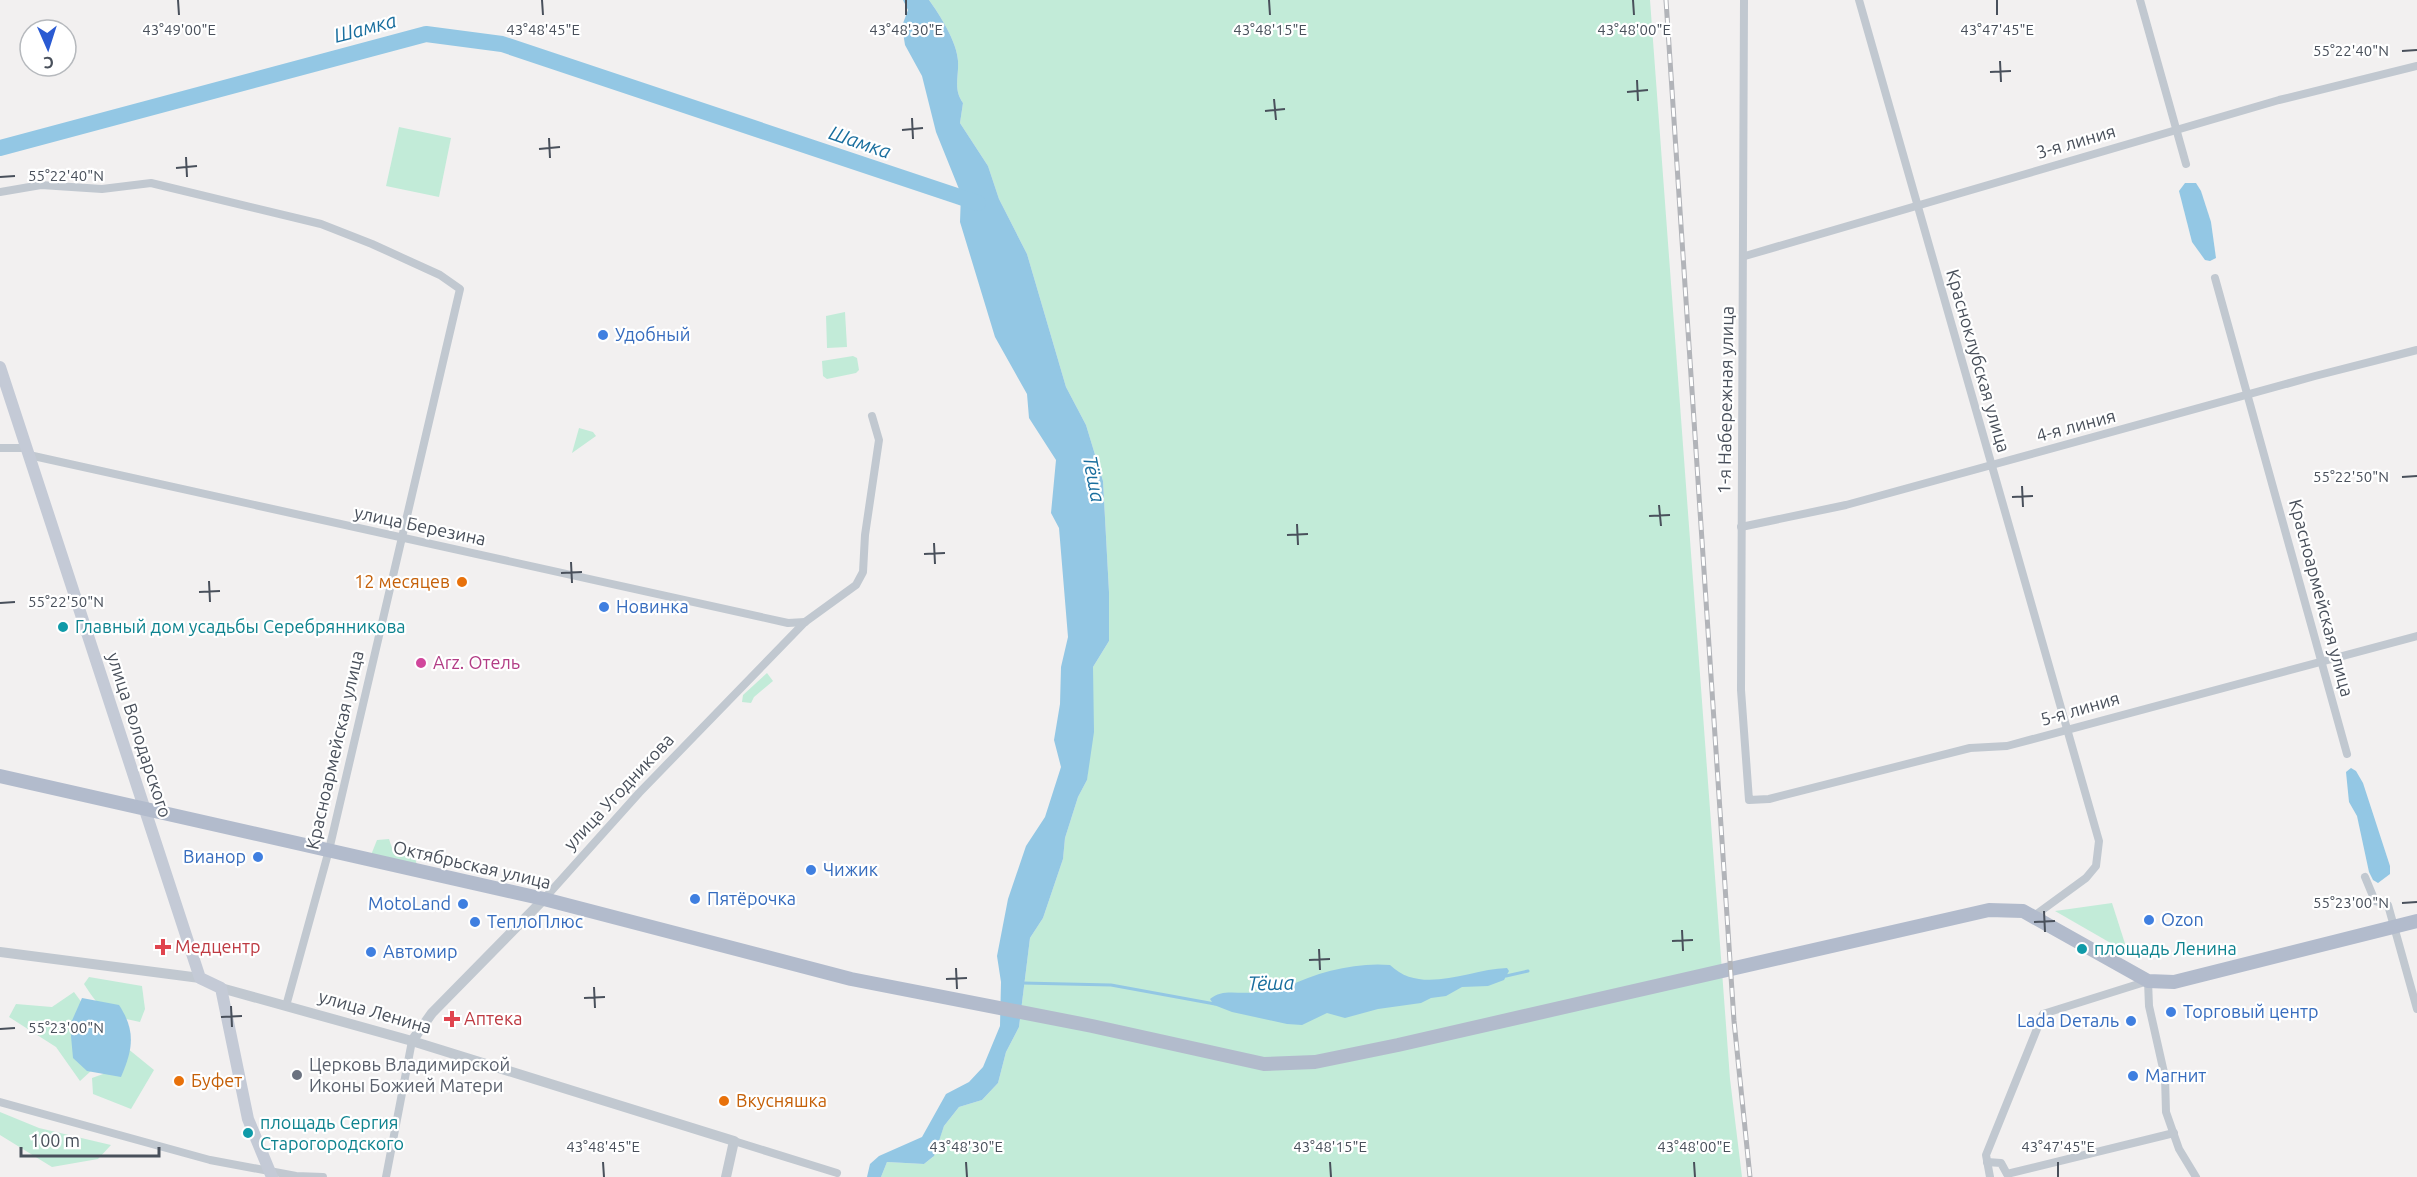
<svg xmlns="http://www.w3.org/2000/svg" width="2417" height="1177" font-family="Ubuntu,sans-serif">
<rect width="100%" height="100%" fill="#f2f0f0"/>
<g fill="#c2ebd8">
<path d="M 929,0 L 1650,0 L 1730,1079 L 1742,1177 L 881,1177 L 887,1162 L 924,1164 L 933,1157 L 944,1126 L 959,1107 L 982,1100 L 998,1083 L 1006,1052 L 1019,1027 L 1030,938 L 1043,918 L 1063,859 L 1065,838 L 1078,797 L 1087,780 L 1093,667 L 1109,641 L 1109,592 L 1103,481 L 1086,425 L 1066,387 L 1027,254 L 999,199 L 988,166 L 960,123 L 963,103 C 953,89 959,77 958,61 C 957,42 940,15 929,0 Z"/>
<polygon points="399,127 451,138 439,197 386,186"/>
<polygon points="845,312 847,347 827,348 826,316"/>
<polygon points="853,356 857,358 859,370 856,373 827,379 823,376 822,361"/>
<polygon points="579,428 593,432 596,436 572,453"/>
<polygon points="767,673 773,681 754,697 751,703 742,702 743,695"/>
<polygon points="389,839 393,851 414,855 417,865 371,855 377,840"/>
<polygon points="2112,903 2128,953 2055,911"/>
<path d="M 89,977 L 142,986 L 145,1009 L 140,1022 C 109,1016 101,1011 84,984 Z"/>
<polygon points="74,992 85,1007 92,1070 80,1081 56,1047 9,1017 16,1004 52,1007"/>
<polygon points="127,1048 154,1070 131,1109 93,1094 92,1078 117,1069"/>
<polygon points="0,1112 39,1128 111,1145 98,1159 52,1167 0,1135"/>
</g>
<g fill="#93c7e4">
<path d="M 903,0 L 929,0 C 940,15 957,42 958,61 C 959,77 953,89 963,103 L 960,123 L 988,166 L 999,199 L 1027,254 L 1066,387 L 1086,425 L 1103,481 L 1109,592 L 1109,641 L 1093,667 L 1094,732 L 1087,780 L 1078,797 L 1065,838 L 1063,859 L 1043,918 L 1030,938 L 1019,1027 L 1006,1052 L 998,1083 L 982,1100 L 959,1107 L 944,1126 L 934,1156 L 924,1164 L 887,1162 L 881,1177 L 867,1177 L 870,1164 L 879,1156 L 922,1137 L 946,1094 L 969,1082 L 983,1067 L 1000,1026 L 1001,982 L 997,956 L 1008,899 L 1026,846 L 1045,817 L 1061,767 L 1054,740 L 1060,704 L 1061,667 L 1068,637 L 1059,528 L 1051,513 L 1056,460 L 1029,418 L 1027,394 L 995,337 L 960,222 L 961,194 L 936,132 L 922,76 L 905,45 L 902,26 L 908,10 Z"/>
<polygon points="2185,183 2196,183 2201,191 2211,222 2216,258 2210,261 2205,260 2192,242 2179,191"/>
<polygon points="2351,768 2356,771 2363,783 2390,866 2390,874 2378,883 2373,880 2369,872 2357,816 2349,802 2346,772"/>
<path d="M 1390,965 C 1422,996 1469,969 1507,968 L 1509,971 L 1504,980 L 1488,986 L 1462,987 L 1446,996 L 1431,998 L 1421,1003 L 1378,1009 L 1345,1018 L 1327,1013 L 1302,1025 L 1287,1024 L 1232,1012 L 1214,1005 L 1210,999 C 1223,988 1239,995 1255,992 C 1260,992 1285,988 1287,987 C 1317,972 1356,962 1390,965 Z"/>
<path d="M 82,998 L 119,1005 C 136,1031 133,1049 121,1077 L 87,1071 L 73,1058 L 70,1025 Z"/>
</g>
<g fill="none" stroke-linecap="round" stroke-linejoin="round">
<g stroke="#93c7e4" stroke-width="3">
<polyline points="1506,976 1528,971"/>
<polyline points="1022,983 1111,985 1215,1004"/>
</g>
<polyline stroke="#93c7e4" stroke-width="16" points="0,148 426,34 502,44 978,203"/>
<g stroke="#c1c8d0" stroke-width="8">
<polyline points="1744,0 1741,690 1749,800 1769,799 1970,748 2007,746 2417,636"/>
<polyline points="1859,0 2099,841 2096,866 2086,878 2034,916"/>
<polyline points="2140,0 2186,164"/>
<polyline points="0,192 41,185 102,189 151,183 321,224 372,244 440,275 460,289 329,850 286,1006"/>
<polyline points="1745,256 2279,100 2417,66"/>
<polyline points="2215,278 2347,754"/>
<polyline points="0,448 26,448"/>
<polyline points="29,455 788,623 805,622"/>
<polyline points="1741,527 1846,505 2315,376 2417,350"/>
<polyline points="2365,877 2375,901 2388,905 2417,1009"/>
<polyline points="544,899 639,793 805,622 856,585 863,572 865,535 879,440 872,416"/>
<polyline points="0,1102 210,1160 296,1176 323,1177"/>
<polyline points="734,1141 837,1173"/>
<polyline points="1987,1162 2001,1163 2007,1174 2174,1133"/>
<polyline points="386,1177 412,1041"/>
<polyline points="1990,1177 1986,1155 2043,1014 2148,981 2149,1006 2165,1077 2166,1112 2179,1149 2196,1177"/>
</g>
<g stroke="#c1c8d0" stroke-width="10">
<polyline points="0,952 200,978"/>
<polyline points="221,988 412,1041 734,1141 726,1177"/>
<polyline points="412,1041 432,1013 544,899"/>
</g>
<polyline stroke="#c4cad6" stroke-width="12" points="0,367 200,978 221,988 248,1119 272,1177"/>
<polyline stroke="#b2bbcc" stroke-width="14" points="0,776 544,899 851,979 1092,1026 1264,1064 1315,1062 1398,1045 1989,910 2023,911 2148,981 2174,982 2417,921"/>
<g stroke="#b2b4b9" stroke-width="5">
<polyline id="rail" points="1666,0 1734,1021 1750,1177"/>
</g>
<use href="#rail" stroke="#fff" stroke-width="3" stroke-dasharray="9" stroke-linecap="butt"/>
</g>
<path fill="none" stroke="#49505b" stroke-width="2" d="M 178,0 L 179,15M 542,0 L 543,15M 906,0 L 906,15M 1269,0 L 1270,15M 1633,0 L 1634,15M 1997,0 L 1997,15M 2402,51 L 2417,50M 2000,61 L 2001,82M 1990,72 L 2011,71M 1637,80 L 1638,101M 1627,92 L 1648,90M 1274,99 L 1276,120M 1265,111 L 1285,109M 912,118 L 913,139M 902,130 L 923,128M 549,138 L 550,158M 539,149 L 560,147M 186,157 L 187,177M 176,168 L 197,166M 0,177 L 15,176M 2402,477 L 2417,476M 2022,486 L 2023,507M 2012,497 L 2033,496M 1659,505 L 1661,526M 1649,516 L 1670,515M 1297,524 L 1298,545M 1287,535 L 1308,534M 934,543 L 935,564M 924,554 L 945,553M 571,562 L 572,583M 561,573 L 582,572M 209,581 L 210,602M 199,592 L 220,591M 0,603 L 15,602M 2402,903 L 2417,902M 2044,911 L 2045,932M 2034,922 L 2055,921M 1682,930 L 1683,951M 1672,941 L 1693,940M 1319,949 L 1320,970M 1309,960 L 1330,959M 956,968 L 957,989M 946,979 L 967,978M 594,987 L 595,1008M 584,998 L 605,997M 231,1006 L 232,1027M 221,1017 L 242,1016M 0,1029 L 15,1028M 603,1162 L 604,1177M 966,1162 L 967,1177M 1330,1162 L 1331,1177M 1694,1162 L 1695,1177M 2058,1162 L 2058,1177"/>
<g fill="#3f7fe0" stroke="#fff" stroke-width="2">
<circle cx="603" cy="335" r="6"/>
<circle cx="604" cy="607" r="6"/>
<circle cx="258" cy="857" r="6"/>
<circle cx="811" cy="870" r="6"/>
<circle cx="695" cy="899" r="6"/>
<circle cx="463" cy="904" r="6"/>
<circle cx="2149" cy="920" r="6"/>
<circle cx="475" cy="922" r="6"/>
<circle cx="371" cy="952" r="6"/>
<circle cx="2171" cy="1012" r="6"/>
<circle cx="2131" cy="1021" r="6"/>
<circle cx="2133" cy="1076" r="6"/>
</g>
<g fill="#e8710a" stroke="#fff" stroke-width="2">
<circle cx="462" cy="582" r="6"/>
<circle cx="179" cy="1081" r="6"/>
<circle cx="724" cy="1101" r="6"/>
</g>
<g fill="#0f9aa8" stroke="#fff" stroke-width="2">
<circle cx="63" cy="627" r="6"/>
<circle cx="2082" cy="949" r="6"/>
<circle cx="248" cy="1133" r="6"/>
</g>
<circle fill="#d1479c" stroke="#fff" stroke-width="2" cx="421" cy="663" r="6"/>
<g fill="#e0444e" stroke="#fff" stroke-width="2">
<path d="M160 938h6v6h6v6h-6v6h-6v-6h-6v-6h6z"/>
<path d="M449 1010h6v6h6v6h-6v6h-6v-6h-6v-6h6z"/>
</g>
<circle fill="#6b7280" stroke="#fff" stroke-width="2" cx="297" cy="1075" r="6"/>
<g text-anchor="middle" stroke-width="4.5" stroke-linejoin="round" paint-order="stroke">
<g font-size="18" fill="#49505b" stroke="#fff">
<text transform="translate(2076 142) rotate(-16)" y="6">3-я линия</text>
<text transform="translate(1978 361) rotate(74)" y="6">Красноклубская улица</text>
<text transform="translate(1726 400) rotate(-89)" y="6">1-я Набережная улица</text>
<text transform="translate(2076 426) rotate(-15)" y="6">4-я линия</text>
<text transform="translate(420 526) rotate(12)" y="6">улица Березина</text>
<text transform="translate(2321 598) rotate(75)" y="6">Красноармейская улица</text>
<text transform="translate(2080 709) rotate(-16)" y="6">5-я линия</text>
<text transform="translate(139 735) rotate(72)" y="6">улица Володарского</text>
<text transform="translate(335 750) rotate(-77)" y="6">Красноармейская улица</text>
<text transform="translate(619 792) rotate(-47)" y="6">улица Угодникова</text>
<text transform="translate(472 865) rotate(13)" y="6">Октябрьская улица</text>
<text transform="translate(375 1012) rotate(16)" y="6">улица Ленина</text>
</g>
<g font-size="18" fill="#366cbe" stroke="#fff" text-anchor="start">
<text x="615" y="341">Удобный</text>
<text x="616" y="613">Новинка</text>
<text x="246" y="863" text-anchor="end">Вианор</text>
<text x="823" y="876">Чижик</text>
<text x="707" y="905">Пятёрочка</text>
<text x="451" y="910" text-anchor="end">MotoLand</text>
<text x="2161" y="926">Ozon</text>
<text x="487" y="928">ТеплоПлюс</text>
<text x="383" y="958">Автомир</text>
<text x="2183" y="1018">Торговый центр</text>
<text x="2119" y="1027" text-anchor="end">Lada Dеталь</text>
<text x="2145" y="1082">Магнит</text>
</g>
<g font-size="18" fill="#c56008" stroke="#fff" text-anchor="start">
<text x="450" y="588" text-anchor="end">12 месяцев</text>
<text x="191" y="1087">Буфет</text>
<text x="736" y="1107">Вкусняшка</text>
</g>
<g font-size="18" fill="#0d838f" stroke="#fff" text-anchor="start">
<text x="75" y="633">Главный дом усадьбы Серебрянникова</text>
<text x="2094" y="955">площадь Ленина</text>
<text x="260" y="1129">площадь Сергия<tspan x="260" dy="21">Старогородского</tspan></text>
</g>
<g font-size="18" fill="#b23c85" stroke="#fff" text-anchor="start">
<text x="433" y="669">Arz. Отель</text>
</g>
<g font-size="18" fill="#be3a42" stroke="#fff" text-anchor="start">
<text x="175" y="953">Медцентр</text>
<text x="464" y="1025">Аптека</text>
</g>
<g font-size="18" fill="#5b616d" stroke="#fff" text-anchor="start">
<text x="309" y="1071">Церковь Владимирской<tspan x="309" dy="21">Иконы Божией Матери</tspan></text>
</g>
<g font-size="20" font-style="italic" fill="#196e9e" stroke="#fff">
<text transform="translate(365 28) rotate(-15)" y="7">Шамка</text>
<text transform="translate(860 142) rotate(19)" y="7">Шамка</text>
<text transform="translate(1094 479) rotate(79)" y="7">Тёша</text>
<text transform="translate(1271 983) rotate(-1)" y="7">Тёша</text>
</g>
</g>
<g font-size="15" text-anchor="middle" fill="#49505b" stroke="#fff" stroke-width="4.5" stroke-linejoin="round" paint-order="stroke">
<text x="179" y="35">43°49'00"E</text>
<text x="543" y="35">43°48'45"E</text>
<text x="906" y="35">43°48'30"E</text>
<text x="1270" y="35">43°48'15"E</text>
<text x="1634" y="35">43°48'00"E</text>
<text x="1997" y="35">43°47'45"E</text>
<text x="2351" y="56">55°22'40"N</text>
<text x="66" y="181">55°22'40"N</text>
<text x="2351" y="482">55°22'50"N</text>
<text x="66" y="607">55°22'50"N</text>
<text x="2351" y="908">55°23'00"N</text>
<text x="66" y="1033">55°23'00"N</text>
<text x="603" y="1152">43°48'45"E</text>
<text x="966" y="1152">43°48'30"E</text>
<text x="1330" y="1152">43°48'15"E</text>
<text x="1694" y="1152">43°48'00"E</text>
<text x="2058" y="1152">43°47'45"E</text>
</g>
<g transform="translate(48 48) rotate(177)"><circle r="28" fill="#ffffff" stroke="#b6b9bd" stroke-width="1.5"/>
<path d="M0-4.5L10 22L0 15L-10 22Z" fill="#2a5ad2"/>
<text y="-9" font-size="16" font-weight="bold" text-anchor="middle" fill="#49505b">С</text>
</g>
<path d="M21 1147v9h138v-9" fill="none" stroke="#49505b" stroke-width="3"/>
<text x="30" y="1147" font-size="18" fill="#49505b" stroke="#ffffff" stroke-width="4.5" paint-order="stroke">100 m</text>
</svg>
